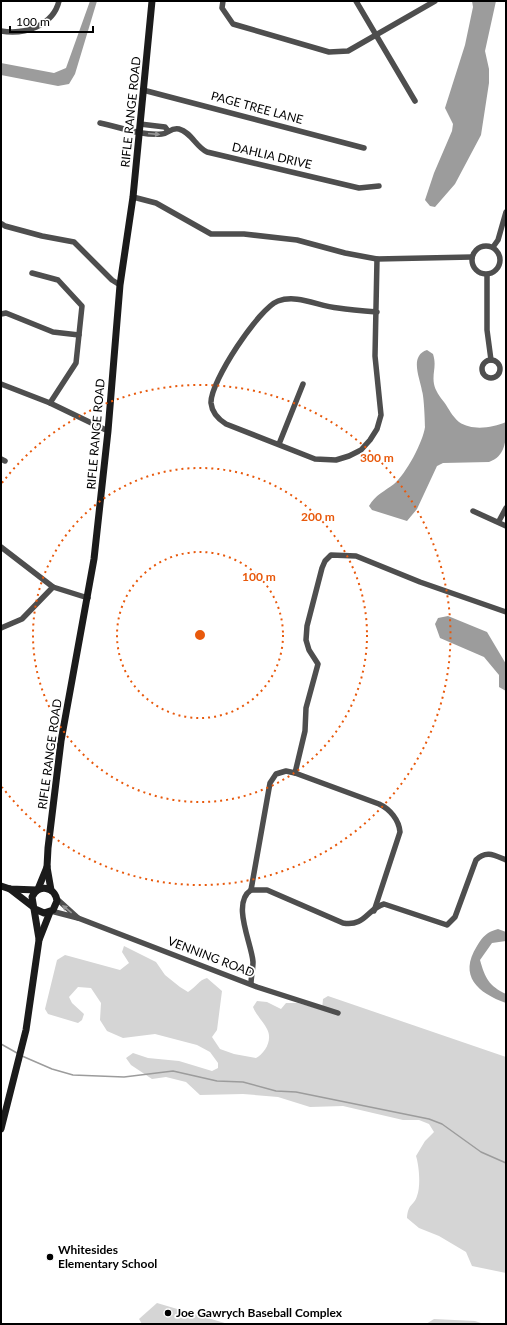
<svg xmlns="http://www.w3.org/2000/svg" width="507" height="1325" font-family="Lato,sans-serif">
<rect width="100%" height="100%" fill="#fff"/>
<g fill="#d5d5d5">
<path d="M 124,946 L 156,962 L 165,975 L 180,987 L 188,992 C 196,987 199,980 207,978 L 222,991 L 217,1030 L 212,1037 L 220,1049 L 234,1054 L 256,1058 C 265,1053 273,1040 267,1029 C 263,1021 256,1015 253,1007 L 257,1001 L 267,1002 L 281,1009 L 286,1003 L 298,1003 L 322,1010 L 323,999 L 328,996 L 506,1057 L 506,1273 L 472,1266 L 466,1252 L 439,1236 L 419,1228 L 407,1218 C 408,1203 414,1206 417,1196 C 421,1186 419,1165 416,1156 L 425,1141 L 434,1132 L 429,1124 L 419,1120 L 403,1120 L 343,1106 L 310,1107 L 278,1097 L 243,1094 L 200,1095 L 186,1082 L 166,1077 L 152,1079 L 131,1065 L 126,1058 L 133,1053 L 148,1058 L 179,1061 L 212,1071 L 218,1068 L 218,1063 L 210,1052 L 197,1045 L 155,1034 L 123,1038 L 107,1031 L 100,1020 L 101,1003 L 91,988 L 78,987 L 69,997 L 72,1003 L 84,1014 L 82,1020 L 78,1023 L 48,1014 L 45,1009 L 57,960 L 65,955 L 120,970 L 129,963 L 122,952 Z"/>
<polygon points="157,1303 228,1324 142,1324 139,1319"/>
<polygon points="434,1319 475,1321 484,1324 426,1324"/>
</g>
<g fill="#9c9c9c">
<polygon points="90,1 97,1 75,74 69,84 58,86 1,75 1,63 54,73 66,68"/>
<polygon points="472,1 496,1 485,51 489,69 489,83 481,135 455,184 435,207 430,206 425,200 434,173 452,131 453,124 445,108 465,45 473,7"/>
<path d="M 427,350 L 433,354 C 437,366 432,373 434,384 C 435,390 440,397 444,402 C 449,409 452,416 459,422 C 472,431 492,428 506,422 C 506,438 507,456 489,462 L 443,463 L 437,466 L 417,509 L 407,521 L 372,510 L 369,506 C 375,495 385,491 394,484 C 406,474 423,442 425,427 C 425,422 424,396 422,391 C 420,378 409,356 427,350 Z"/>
<polygon points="448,616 487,632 506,664 506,691 499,687 499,675 484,657 440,638 435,624 438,618"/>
<path d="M 498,929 L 506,932 L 506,941 L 492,943 L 480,960 C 485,978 489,986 506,994 L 506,1003 C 478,993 458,976 477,946 C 483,936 487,932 498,929 Z"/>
</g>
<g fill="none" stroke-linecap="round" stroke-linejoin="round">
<g stroke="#9c9c9c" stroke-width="1.5">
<polyline points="1,1044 17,1053"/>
<polyline points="22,1056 52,1069 73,1075 124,1077 173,1071 217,1081 243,1082 276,1091 296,1092 429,1119 442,1124 481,1152 506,1163"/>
</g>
<g stroke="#4e4e4e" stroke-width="5.5">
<polyline points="223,1 222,8 233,24 329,52 348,51 435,1"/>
<polyline points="356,1 415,101"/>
<path d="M 1,31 C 24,35 53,26 59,1"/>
<polyline points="143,90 364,148"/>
<path d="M 100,123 C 120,127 141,136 162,134 C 168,134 171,127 179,129 C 191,132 196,147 207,152 L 359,188 L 379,186"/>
<polyline points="140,124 165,127 168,131"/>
<polyline points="133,197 156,203 211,234 244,234 297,240 345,253 377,259 472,257"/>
<polyline points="2,224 5,226 42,236 74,242 112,280 120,285"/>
<circle cx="486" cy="260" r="14"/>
<polyline points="493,247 498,240 506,212"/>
<polyline points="32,273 58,280 82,306 76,363 50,403"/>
<polyline points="487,275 487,330 491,360"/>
<path d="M 377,312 C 364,311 351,310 338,308 C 318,306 297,294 278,301 C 259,308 210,382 211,403 C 212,413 218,419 226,424 L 315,459 L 336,460 L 349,456 L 361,450 L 370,440 L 377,429 L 381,415 L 375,356 L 377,259"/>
<polyline points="1,314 6,313 53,332 79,335"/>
<circle cx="491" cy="369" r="9"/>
<polyline points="1,384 50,403 108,431"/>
<polyline points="279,444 303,384"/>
<polyline points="1,459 5,461"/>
<polyline points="473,511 506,526"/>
<polyline points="499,521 506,508"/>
<polyline points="1,547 53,587 88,598"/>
<polyline points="1,628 22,619 53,587"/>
<polyline points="295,773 305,731 306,708 318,664 309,650 306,640 307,626 322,568 325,561 331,555 356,556 420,582 506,612"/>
<path d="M 251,890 L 267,890 L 343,923 C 365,927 367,909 384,904 L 447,925 L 455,917 L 476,860 C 486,850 494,855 506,860"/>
<polyline points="51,911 78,918 57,899"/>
<polyline points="78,918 257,987 338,1013"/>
<path d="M 251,984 C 251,977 253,970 253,962 C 252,944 231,903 251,890 L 270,783 L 276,774 L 286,771 L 295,773 L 379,804 C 390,809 399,820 400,832 L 374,911"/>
</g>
<g stroke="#1b1b1b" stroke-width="7">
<polyline points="1,886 10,889 37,890"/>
<polyline points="10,889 32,906"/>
<polyline points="38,889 47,867"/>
<polyline points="51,890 47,867 48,848 61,741 94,559 108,431 120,285 133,197 152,1"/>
<path d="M 35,909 L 44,913 L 53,910 L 57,901 C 55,886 38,884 32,897 L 39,939"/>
<polyline points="1,1129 26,1030 39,940 50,912"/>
</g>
</g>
<defs><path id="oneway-solid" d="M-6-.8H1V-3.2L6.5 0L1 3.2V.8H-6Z"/></defs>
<g fill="#959595">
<use href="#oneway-solid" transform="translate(154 134) rotate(5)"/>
<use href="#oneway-solid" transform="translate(67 909) rotate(-141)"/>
</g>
<g fill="none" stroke="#e8590c" stroke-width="2" stroke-dasharray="2 4">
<circle cx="200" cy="635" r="83"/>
<circle cx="200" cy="635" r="167"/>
<path d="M2 483A250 250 0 1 1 2 787"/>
</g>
<g fill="#000" stroke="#fff" stroke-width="1.5">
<circle cx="50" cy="1257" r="4"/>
<circle cx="168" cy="1313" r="4"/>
</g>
<g text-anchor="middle" stroke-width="3.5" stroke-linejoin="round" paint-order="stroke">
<g font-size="12" fill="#000" stroke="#fff">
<text transform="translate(257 108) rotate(15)" y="4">PAGE TREE LANE</text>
<text transform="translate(131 112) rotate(-84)" y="4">RIFLE RANGE ROAD</text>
<text transform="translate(272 156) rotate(13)" y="4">DAHLIA DRIVE</text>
<text transform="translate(96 434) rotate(-85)" y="4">RIFLE RANGE ROAD</text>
<text transform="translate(50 754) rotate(-82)" y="4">RIFLE RANGE ROAD</text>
<text transform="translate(211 957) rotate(21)" y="4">VENNING ROAD</text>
</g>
<g font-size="12" font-weight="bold" fill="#000" stroke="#fff" text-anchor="start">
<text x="58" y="1254">Whitesides<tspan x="58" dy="14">Elementary School</tspan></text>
<text x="176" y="1317">Joe Gawrych Baseball Complex</text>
</g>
</g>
<circle cx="200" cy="635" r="6" fill="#e8590c" stroke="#fff" stroke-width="2"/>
<g font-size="12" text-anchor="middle" font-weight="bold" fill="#e8590c" stroke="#fff" stroke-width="3.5" stroke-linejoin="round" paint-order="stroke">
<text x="377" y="462">300 m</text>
<text x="318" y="521">200 m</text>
<text x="259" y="581">100 m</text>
</g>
<rect width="507" height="1325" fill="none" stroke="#000000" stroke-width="4"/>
<path d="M10 26v6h83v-6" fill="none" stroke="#000000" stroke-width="2"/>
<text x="16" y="26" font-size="12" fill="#000000" stroke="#ffffff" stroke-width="3" paint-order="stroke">100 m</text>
</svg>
